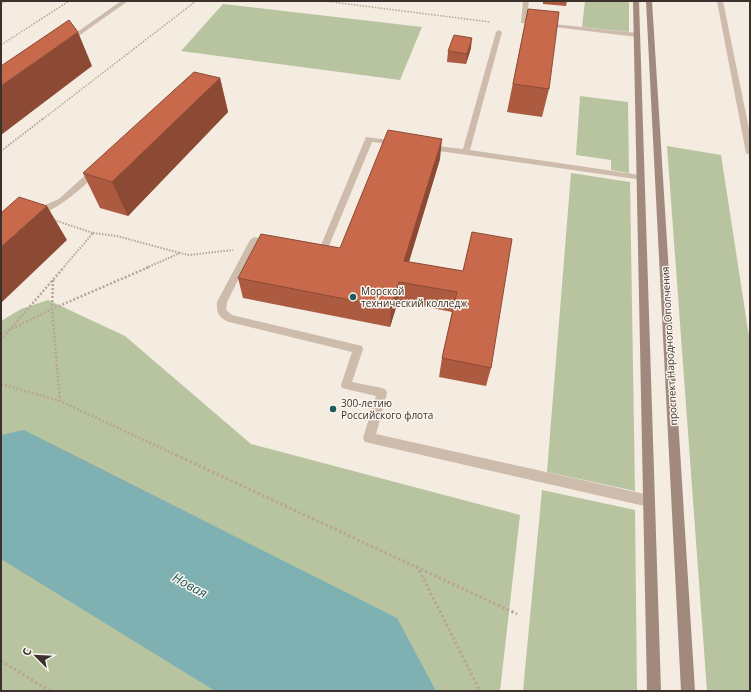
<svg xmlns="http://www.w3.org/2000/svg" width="751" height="692" font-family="'Open Sans',sans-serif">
<rect width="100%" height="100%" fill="#f4ebe1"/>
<g fill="#b8c4a0">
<polygon points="585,1 629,1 629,32 582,27"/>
<polygon points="223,4 422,27 400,80 181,51"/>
<polygon points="580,96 628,102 629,173 611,170 611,160 576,155"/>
<polygon points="667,146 721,155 750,343 750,691 707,691"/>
<polygon points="571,173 630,182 635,491 547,472"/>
<polygon points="48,300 125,336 251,444 520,515 500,691 1,691 1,321 21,309"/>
<polygon points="542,490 635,510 637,691 523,691"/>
</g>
<polygon fill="#7fb0b2" points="24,430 397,618 436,691 215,691 1,559 1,435"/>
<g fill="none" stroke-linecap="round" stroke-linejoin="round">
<g stroke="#b9a596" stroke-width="1.5" stroke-dasharray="1.5 1.5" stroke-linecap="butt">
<polyline points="324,1 490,22"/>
<polyline points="1,4 6,1"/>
<polyline points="1,45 69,1"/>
<polyline points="43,119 196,1"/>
</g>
<g stroke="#b9a596" stroke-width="2" stroke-dasharray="1.5 1.5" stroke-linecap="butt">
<polyline points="1,151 44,118"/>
<polyline points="54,220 93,233 63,268"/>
<polyline points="93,233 117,236 180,253"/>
<polyline points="146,268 180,253 189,255 233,250"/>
</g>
<g stroke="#b9a596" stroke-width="2.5" stroke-dasharray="2 2" stroke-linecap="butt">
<polyline points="53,280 52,309 60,401"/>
<polyline points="1,334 52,309 149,267"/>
<polyline points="1,340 64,267"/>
<polyline points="1,384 60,401 178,456"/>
</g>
<g stroke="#b9a596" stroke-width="3" stroke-dasharray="2.5 2.5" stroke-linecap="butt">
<polyline points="176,455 517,614"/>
<polyline points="417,566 480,691"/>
<polyline points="1,661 50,691"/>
</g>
<g fill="#cdbbac" fill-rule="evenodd">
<polygon points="121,1 128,1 70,42 66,42 66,40"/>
<polygon points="523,1 529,1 526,21 637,33 640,35 637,37 521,23"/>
<polygon points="717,1 723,1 750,134 750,155 746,153"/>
<polygon points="499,30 502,32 470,150 640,175 643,176 643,180 425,149 425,145 428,145 463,149 496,32"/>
<polygon points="366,137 397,141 401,143 397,145 372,142 326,253 322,256 315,255 314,253 315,251 319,250"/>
<path d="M 92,169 L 95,169 L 99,171 C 89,183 48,219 32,215 L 31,213 L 32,211 L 59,199 Z"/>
<path d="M 254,237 L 271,240 L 275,243 L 271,246 L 257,243 L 227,302 L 226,310 L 232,315 L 362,346 L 363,349 L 352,382 L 382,388 L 386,390 L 387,393 L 376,434 L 649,495 L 653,497 L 655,501 L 653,505 L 649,507 L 365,442 L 363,438 L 376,396 L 342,388 L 341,385 L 352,352 L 229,322 C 219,318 216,312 217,302 L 250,240 Z"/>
</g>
<g fill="#a18a7d" fill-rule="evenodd">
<polygon points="633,1 639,1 661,691 647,691"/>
<polygon points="646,1 652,1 695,691 681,691"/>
</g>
</g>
<g fill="#ac5a40">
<polygon points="543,1 567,1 566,6 543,4"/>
<polygon points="528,9 549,89 542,117 507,112"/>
<polygon points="471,48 466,64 447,62 448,51"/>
<polygon points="220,78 228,112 128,216 100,208 83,173"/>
<polygon points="440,159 409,262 463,271 491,368 486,386 439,377 442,358 452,312 398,301 390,327 243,298 238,278 340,248"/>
</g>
<g fill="#8c4a34">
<polygon points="78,32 92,66 1,135 1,86"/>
<polygon points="472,38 471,48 466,64 467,54"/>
<polygon points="220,78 228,112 128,216 112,182"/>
<polygon points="442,139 440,159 403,281 404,261"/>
<polygon points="47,206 67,240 1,303 1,247"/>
<polygon points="399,282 398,301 390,327 391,308"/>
</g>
<g fill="#c8694b" stroke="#8c4a34">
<polygon points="528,9 559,12 549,89 513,84"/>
<polygon points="69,20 78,32 1,86 1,66"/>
<polygon points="454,35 472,38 467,54 448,51"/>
<polygon points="194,72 220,78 112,182 83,173"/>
<polygon points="388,130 442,139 404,261 463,271 472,232 512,239 491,368 442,358 457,292 399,282 391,308 238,278 261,234 340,248"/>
<polygon points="19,197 47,206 1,247 1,213"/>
</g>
<g fill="#1f5a5e" stroke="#fbf5ee" stroke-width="1.5">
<circle cx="353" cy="297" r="4"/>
<circle cx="333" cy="409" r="4"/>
</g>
<g text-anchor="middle" stroke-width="3" stroke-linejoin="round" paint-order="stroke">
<g font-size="10" fill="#3b302b" stroke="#fbf5ee" text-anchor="start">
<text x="361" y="295">Морской<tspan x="361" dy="12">технический колледж</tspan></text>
<text x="341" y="407">300-летию<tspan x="341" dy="12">Российского флота</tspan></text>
</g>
<g font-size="10" fill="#3b302b" stroke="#fbf5ee">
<text transform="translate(669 346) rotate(-93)" y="4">проспект Народного Ополчения</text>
</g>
<g font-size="13" font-style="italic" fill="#1f5a5e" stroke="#fbf5ee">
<text transform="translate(190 585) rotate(29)" y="5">Новая</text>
</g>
</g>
<rect width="751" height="692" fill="none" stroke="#3b302b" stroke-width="4"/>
<g transform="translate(36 656) rotate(294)" stroke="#fbf5ee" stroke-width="3" paint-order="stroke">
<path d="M0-3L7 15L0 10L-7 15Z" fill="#3b302b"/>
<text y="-6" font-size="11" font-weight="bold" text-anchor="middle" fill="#3b302b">С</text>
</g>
</svg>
